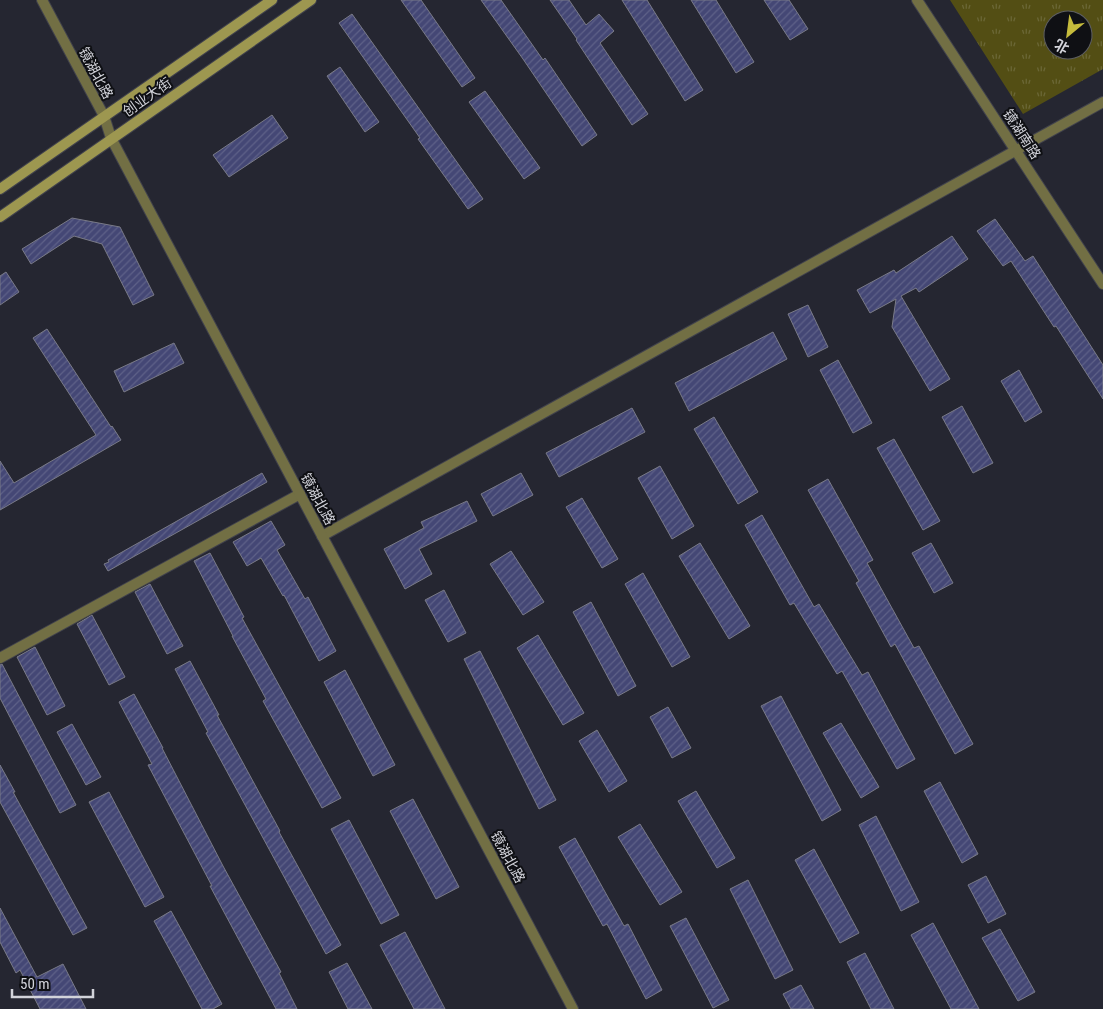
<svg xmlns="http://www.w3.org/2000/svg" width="1103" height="1009" font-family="'Roboto Condensed','Noto Sans SC',sans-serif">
<defs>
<pattern id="grass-tufts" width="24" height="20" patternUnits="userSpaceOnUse" patternTransform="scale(1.25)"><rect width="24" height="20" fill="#534e14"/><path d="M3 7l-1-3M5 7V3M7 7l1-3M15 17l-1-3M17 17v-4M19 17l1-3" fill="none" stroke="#6b6736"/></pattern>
<pattern id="building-hatch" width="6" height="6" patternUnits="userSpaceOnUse" patternTransform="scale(1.25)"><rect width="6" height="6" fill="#444775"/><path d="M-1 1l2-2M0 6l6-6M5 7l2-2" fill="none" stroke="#5e6188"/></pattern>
</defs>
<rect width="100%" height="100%" fill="#252631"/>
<path fill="url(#grass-tufts)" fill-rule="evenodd" d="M 950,0 L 1103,0 L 1103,69 L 1023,114 ZM 1053,20 L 1083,20 L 1083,50 L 1053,50 Z"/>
<g fill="url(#building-hatch)" stroke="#797a87">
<polygon points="401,0 421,0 475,78 462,87"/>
<polygon points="481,0 501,0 543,60 545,58 597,135 582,146 523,59"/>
<polygon points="550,0 569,0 586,25 599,14 614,31 600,43 648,114 632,125 576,40 577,39"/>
<polygon points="622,0 647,0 703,90 685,101"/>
<polygon points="691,0 716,0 754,62 736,73"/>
<polygon points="764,0 789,0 808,29 790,40"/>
<polygon points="352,14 483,199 468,209 418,139 420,138 339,23"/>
<polygon points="340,67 379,122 365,132 327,76"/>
<polygon points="485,91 540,168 524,179 469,102"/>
<polygon points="272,115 288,138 229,177 213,155"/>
<polygon points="72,218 120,227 154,295 133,305 102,244 74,236 31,264 22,249"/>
<polygon points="995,219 1025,261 1033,256 1103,365 1103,399 1056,326 1054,327 1011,261 1003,266 977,231"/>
<polygon points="952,236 968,259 919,292 916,288 901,296 950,379 930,391 892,327 896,299 870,313 857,290 894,270 896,273"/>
<polygon points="6,272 19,292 0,305 0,276"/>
<polygon points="808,305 828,347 808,357 788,314"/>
<polygon points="47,329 111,427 112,426 121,440 0,510 0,461 14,483 96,435 33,338"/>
<polygon points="773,332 787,359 689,411 675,383"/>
<polygon points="174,343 184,363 124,392 114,371"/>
<polygon points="838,360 872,423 853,433 820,370"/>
<polygon points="1019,370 1042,412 1025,422 1001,381"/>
<polygon points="962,406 993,463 973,473 942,417"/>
<polygon points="632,408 645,432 559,477 546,453"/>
<polygon points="714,417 758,492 738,504 694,429"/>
<polygon points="894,439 940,521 923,530 877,448"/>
<polygon points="660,466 694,526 672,539 638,478"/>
<polygon points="262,473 267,482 108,571 104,564 109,562 108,560"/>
<polygon points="521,473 533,495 493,516 481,494"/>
<polygon points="828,479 873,560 867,563 914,648 919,646 973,744 955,754 895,644 891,647 856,583 859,581 808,490"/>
<polygon points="582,498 618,559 602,568 566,507"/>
<polygon points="467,501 477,521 419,549 432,574 405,589 384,549 424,528 421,522"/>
<polygon points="762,515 814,607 819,604 862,675 868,672 915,759 897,769 842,671 837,674 794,603 790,605 745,525"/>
<polygon points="271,521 285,545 277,550 305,599 308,597 336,651 319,661 284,595 283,596 261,558 247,566 233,542"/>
<polygon points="700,543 750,626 729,639 679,556"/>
<polygon points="931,543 953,583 934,593 912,553"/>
<polygon points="511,551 544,602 523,615 490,564"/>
<polygon points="210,553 244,617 242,618 341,798 322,808 263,701 266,699 232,636 233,636 194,561"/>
<polygon points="643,573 690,657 672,667 625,584"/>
<polygon points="150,584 183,646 167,654 135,592"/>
<polygon points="444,590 466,633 448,642 425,600"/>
<polygon points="591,602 636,686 618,696 573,612"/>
<polygon points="92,615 125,677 109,685 77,624"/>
<polygon points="538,635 584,713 563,725 517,648"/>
<polygon points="35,647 65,706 47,715 17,657"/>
<polygon points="480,651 556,800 539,809 464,659"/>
<polygon points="190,661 219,715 217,715 280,831 279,832 341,945 326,954 206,733 208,732 175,669"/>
<polygon points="2,664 76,805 60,813 0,698 0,665"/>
<polygon points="345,670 395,765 373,776 324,682"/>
<polygon points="134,694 163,748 162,748 223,866 281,972 279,973 297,1009 276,1009 210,886 212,886 148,765 152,764 119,702"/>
<polygon points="781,696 841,810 822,821 761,706"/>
<polygon points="668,707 691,748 672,758 650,717"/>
<polygon points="841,723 879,787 861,798 823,733"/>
<polygon points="72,724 101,777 86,785 57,732"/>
<polygon points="597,730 627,781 609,792 579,741"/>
<polygon points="0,765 15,792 13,792 87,928 73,935 0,802"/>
<polygon points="940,782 978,854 962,863 924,791"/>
<polygon points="696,791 735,858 717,868 678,801"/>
<polygon points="109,792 164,897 145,907 89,802"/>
<polygon points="413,799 459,887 436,899 390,811"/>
<polygon points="876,816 919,902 901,911 859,825"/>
<polygon points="349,820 399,915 381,924 331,829"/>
<polygon points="640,824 682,892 660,905 618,837"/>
<polygon points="575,838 624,926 628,924 662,990 646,999 607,924 603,926 559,847"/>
<polygon points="814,849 859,933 840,943 795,860"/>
<polygon points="986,876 1006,914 988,923 968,885"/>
<polygon points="748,880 793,970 775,979 730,889"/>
<polygon points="0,908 37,977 63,964 86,1009 40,1009 20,970 16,973 0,942"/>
<polygon points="171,911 222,1004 213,1009 202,1009 154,921"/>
<polygon points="686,918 729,1000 713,1008 670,926"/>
<polygon points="933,923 979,1009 951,1009 911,935"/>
<polygon points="1000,929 1035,992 1018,1001 982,938"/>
<polygon points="405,932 445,1009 414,1009 380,945"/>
<polygon points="865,953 894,1009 871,1009 847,962"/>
<polygon points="347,963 372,1009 348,1009 329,972"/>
<polygon points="801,985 814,1009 791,1009 783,994"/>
</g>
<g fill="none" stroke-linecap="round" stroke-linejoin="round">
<g stroke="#41424c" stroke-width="12">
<g id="minor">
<polyline points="917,0 1103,284"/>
<polyline points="322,536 1103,102"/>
<polyline points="0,658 300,494"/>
</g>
</g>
<g stroke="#41424c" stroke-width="12">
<polyline id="tertiary" points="42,0 104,116 111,138 573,1009"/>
</g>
<g stroke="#41424c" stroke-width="12">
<g id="secondary">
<polyline points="0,189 272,0"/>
<polyline points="0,217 311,0"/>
</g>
</g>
<use href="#minor" stroke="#726f44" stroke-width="10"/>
<use href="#tertiary" stroke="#726f44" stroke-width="10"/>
<use href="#secondary" stroke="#9d9750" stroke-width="10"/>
</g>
<g text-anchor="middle" stroke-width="4" stroke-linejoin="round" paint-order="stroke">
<g font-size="14" fill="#d2d3da" stroke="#0f1014">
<text transform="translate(96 73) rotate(62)" y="5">镜湖北路</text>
<text transform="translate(147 97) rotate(-35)" y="5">创业大街</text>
<text transform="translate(1022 134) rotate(57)" y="5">镜湖南路</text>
<text transform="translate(318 499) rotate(62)" y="5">镜湖北路</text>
<text transform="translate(508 857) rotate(62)" y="5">镜湖北路</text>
</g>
</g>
<g transform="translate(1068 35) rotate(209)"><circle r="24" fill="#0f1014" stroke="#5d5e63"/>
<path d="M0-4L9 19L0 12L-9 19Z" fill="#c6bc3c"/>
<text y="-8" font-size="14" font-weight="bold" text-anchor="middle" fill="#d2d3da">北</text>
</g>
<path d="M12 989v8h81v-8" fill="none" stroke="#d2d3da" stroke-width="2.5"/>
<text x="20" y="989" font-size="15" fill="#d2d3da" stroke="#0f1014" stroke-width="4" paint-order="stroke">50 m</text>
</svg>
